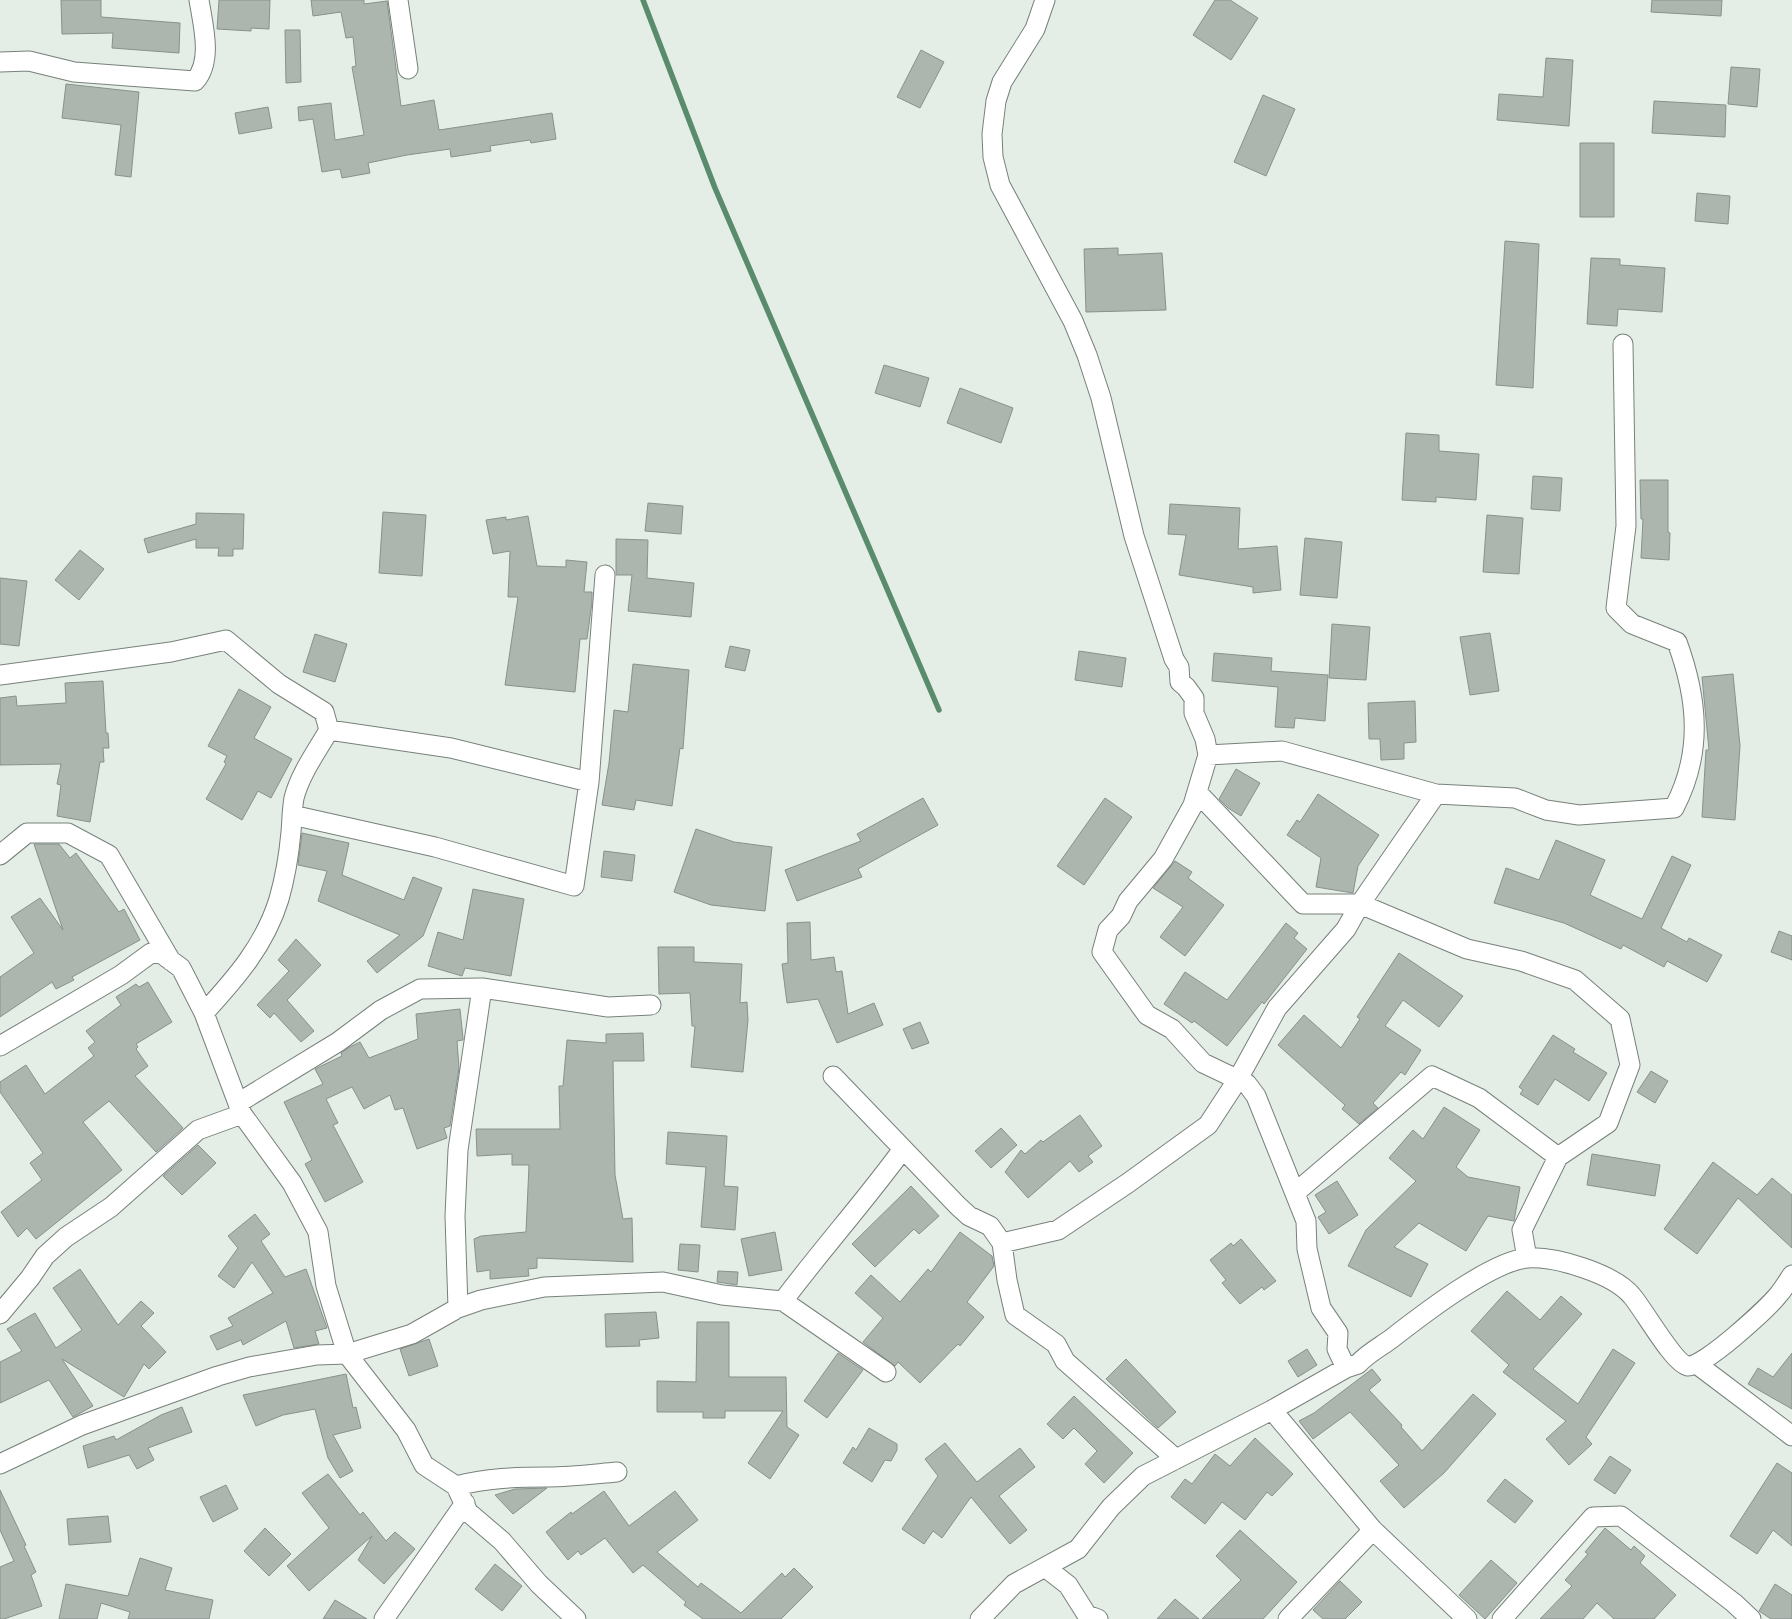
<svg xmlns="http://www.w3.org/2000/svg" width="1792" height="1619" viewBox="0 0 1792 1619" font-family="'Roboto Condensed',sans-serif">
	<rect width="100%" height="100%" fill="#e4eee7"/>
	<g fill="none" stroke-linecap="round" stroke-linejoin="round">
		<!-- stream -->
		<path stroke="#5a8b6d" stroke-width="5.5" d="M643 0 715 188 939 710"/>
	</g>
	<!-- building -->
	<path fill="#acb6af" stroke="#88918b" d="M61 0H101V17L180 23 179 53 112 48 113 33 62 34Z
		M219 0H270L269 29 251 28V31L217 29Z
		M311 0H364V4L387 1 401 106 434 100 439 130 552 113 556 139 531 143 530 140 490 146 491 151 451 157 450 149 407 155 368 163 370 173 342 178 340 169 322 172 313 119 299 121 298 107 331 103 335 140 364 135 352 67 356 66 353 37 346 38 341 12 313 16Z
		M1215 0H1230L1258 18 1231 60 1193 35Z
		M1652 0H1722L1721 16 1651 12Z
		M285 30H300L301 82 286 83Z
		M921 50 944 62 920 108 897 97Z
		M1546 58 1573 60 1569 126 1497 120 1499 94 1543 97Z
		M1731 67 1760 69 1757 107 1728 104Z
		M66 84 139 92 131 177 115 175 121 125 62 118Z
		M1263 95 1295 109 1266 176 1234 162Z
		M1654 101 1726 105 1725 137 1652 133Z
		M268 107 272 128 239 134 235 113Z
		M1580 143H1614V217H1580Z
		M1697 193 1730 196 1728 224 1695 221Z
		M1505 241 1539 244 1533 388 1496 385Z
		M1118 248V255L1162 253 1166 310 1086 312 1084 249Z
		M1591 258 1620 259V265L1665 268 1662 312 1618 309 1617 326 1587 324Z
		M884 365 929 378 920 407 875 393Z
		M960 388 1013 408 1001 443 947 423Z
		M1406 433 1439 435V451L1479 454 1476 500 1436 497V502L1402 500Z
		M1533 476 1562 478 1560 511 1531 509Z
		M1640 480H1668V532L1670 533 1669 560 1641 558 1643 519H1641Z
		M648 503 683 506 681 534 645 531Z
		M1170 504 1240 508 1238 549 1277 546 1281 590 1253 593V587L1179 575 1186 535 1168 534Z
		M383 512 426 515 422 576 379 573Z
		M196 513 244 514 243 549H233V556H218L219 548H196V539L148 553 144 539 196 524Z
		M1487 515 1523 518 1519 574 1483 572Z
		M528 516 537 566 566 567V560L587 562 584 592H592V602L587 639H580L575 692 505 685 518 597H508L510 551 493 554 486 520 506 517V520Z
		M1305 538 1342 542 1337 598 1300 595Z
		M616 539 648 540 647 578 694 583 691 617 628 611 632 575H616Z
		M80 550 104 569 79 600 55 580Z
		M0 578 27 581 19 646 0 644Z
		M1332 624 1370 627 1366 680 1329 678Z
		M1490 633 1499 691 1470 695 1460 637Z
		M315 634 347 644 335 682 303 672Z
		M730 646 750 650 745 671 725 667Z
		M1079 651 1126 658 1122 687 1075 680Z
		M1214 653 1272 658 1271 671 1328 675 1325 721 1295 718 1294 728 1275 727 1278 687 1212 681Z
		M633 664 689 670 683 749 680 748 672 806 636 800 634 810 602 805 609 763 614 710 628 712Z
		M1733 674 1740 746 1735 820 1702 817 1706 750H1709L1702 677Z
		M103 681 106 733H108L109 748H103L104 762H100L90 822 57 816 61 785 57 784 61 764 0 765V698L16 696 17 706 66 703 65 683Z
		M239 689 271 707 254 738 292 759 271 798 258 791 242 820 206 799 226 764 224 762 227 756 208 746Z
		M1415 701 1416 742 1404 743V759L1381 760 1380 739H1369L1368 703Z
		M1236 769 1260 783 1241 816 1228 808 1219 799Z
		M1318 794 1379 835 1358 866 1353 893 1316 887 1321 858 1287 835 1297 820 1300 822Z
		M923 798 938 825 858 869 862 877 797 901 785 870 861 841 857 834Z
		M1105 798 1132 817 1084 885 1057 866Z
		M696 829 734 842 772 847 765 911 711 905 674 892Z
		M302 833 349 843 342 875 404 900 413 877 442 888 423 936 377 973 367 961 400 935 318 901 327 871 298 865Z
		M1556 840 1605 860 1590 895 1642 919 1672 856 1691 865 1661 928 1687 942 1689 938 1722 955 1707 982 1667 961 1664 967 1623 945 1621 949 1564 923 1494 903 1506 868 1539 880Z
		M34 844H59L70 858 76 853 119 912 124 909 140 940 72 977 74 980 56 989 52 982 0 1017V977L34 953 11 917 40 898 63 930Z
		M604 851 635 855 632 881 601 877Z
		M1175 861 1192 872 1188 878 1224 905 1185 956 1160 937 1183 907 1153 888Z
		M473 889 524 899 511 976 465 968 462 976 428 966 438 932 463 940Z
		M810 922 811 960 834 957 836 972 842 971 848 1014 874 1003 883 1025 837 1043 818 999 787 1003 782 964 788 963 787 923Z
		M1286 923 1298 933 1294 938 1307 949 1264 1004 1262 1002 1227 1046 1194 1021 1192 1023 1164 1004 1185 972 1227 1000Z
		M1779 931 1792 936V960L1771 952Z
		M296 939 321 965 287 1000 314 1031 301 1042 274 1013 270 1018 257 1005 289 971 278 960Z
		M658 947H694V962L742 964 740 1003 747 1002 748 1020 743 1072 691 1067 695 1026H692L690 993 659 994Z
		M1399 953 1463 996 1439 1027 1403 1000 1385 1026 1421 1050 1405 1075 1401 1072 1373 1103 1378 1108 1359 1124 1342 1109 1345 1105 1278 1045 1304 1015 1341 1048 1360 1019 1357 1017Z
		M148 982 172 1022 136 1044 138 1047 136 1049 148 1066 135 1076 183 1128 156 1152 109 1101 83 1122 122 1170 36 1239 27 1228 18 1237 1 1212 42 1180 30 1163 43 1153 0 1092V1082L26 1065 45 1094 94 1056 88 1048 95 1042 86 1031 121 1005 116 997 136 984 139 987Z
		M460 1009 463 1038V1040L457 1041 459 1068 450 1126 444 1128 447 1138 417 1149 403 1108 395 1110 390 1095 364 1109 352 1087 326 1099 338 1123 333 1125 363 1182 325 1202 305 1164 312 1160 284 1102 323 1084 315 1069 342 1056 341 1053 350 1047 360 1042 369 1058 418 1039 416 1014Z
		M920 1022 929 1043 912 1049 903 1029Z
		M643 1033 644 1061H613L615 1175 623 1219 632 1218 633 1262 537 1258V1268L528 1269 529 1276 490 1279V1270L477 1272 474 1239 481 1236 526 1232 529 1165H512V1154L477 1156 476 1129H560L559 1086H563L567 1040 606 1043V1034Z
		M1553 1035 1575 1049 1573 1052 1607 1073 1589 1101 1555 1079 1538 1105 1520 1094 1523 1090 1519 1087Z
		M1651 1071 1668 1081 1655 1103 1637 1092Z
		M1444 1107 1480 1130 1456 1167 1468 1177 1520 1187 1514 1221 1488 1216 1466 1251 1419 1223 1394 1247 1428 1264 1411 1297 1348 1266 1366 1230 1416 1181 1389 1158 1413 1130 1423 1139Z
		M1080 1115 1102 1146 1088 1156 1093 1162 1079 1172 1070 1161 1028 1198 1005 1172 1021 1150 1025 1154 1041 1140 1043 1142Z
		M1001 1128 1017 1145 991 1168 975 1151Z
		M668 1132 727 1136 724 1186 738 1187 735 1230 701 1227 706 1167 666 1164Z
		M198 1145 216 1163 182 1195 163 1176Z
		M1592 1154 1660 1165 1655 1196 1587 1185Z
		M1713 1162 1757 1195 1772 1178 1792 1195V1248L1738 1198 1697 1254 1664 1229Z
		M1337 1181 1358 1215 1329 1234 1318 1217 1326 1212 1315 1195Z
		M911 1186 939 1216 919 1234 914 1229 875 1267 852 1244Z
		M255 1214 270 1234 261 1241 285 1277 306 1269 327 1328 315 1331 319 1344 294 1348 286 1321 243 1345 241 1340 217 1350 210 1336 233 1326 228 1318 273 1293 252 1262 234 1288 218 1276 238 1248 228 1236Z
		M775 1232 782 1270 749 1276 741 1239Z
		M960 1232 992 1256 994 1266 967 1302 984 1317 960 1346 958 1344 920 1383 898 1362 895 1366 863 1342 883 1318 855 1293 871 1275 900 1302 928 1269 931 1272Z
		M1241 1239 1276 1281 1264 1290 1262 1287 1240 1304 1222 1283 1226 1280 1210 1260 1231 1243 1233 1246Z
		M680 1244 700 1245 698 1272 678 1270Z
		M80 1269 118 1325 141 1301 154 1313 141 1326 166 1352 149 1369 144 1364 124 1397 62 1359 93 1406 73 1417 49 1380 0 1403V1362L22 1351 7 1329 35 1313 56 1348 82 1330 53 1288Z
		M718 1271 738 1272 737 1285 717 1282Z
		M1507 1291 1540 1320 1561 1296 1582 1314 1533 1369 1578 1404 1613 1349 1635 1363 1586 1437 1592 1444 1569 1465 1546 1439 1566 1421 1503 1372 1509 1365 1471 1331Z
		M656 1312 659 1338 639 1340 640 1346 606 1347 605 1314Z
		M697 1322H729V1377H786L787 1427 799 1435 770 1479 748 1463 783 1411H725V1418H703V1412H657V1381L696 1382Z
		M429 1339 438 1366 409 1376 400 1349Z
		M1307 1349 1317 1365 1298 1377 1288 1361Z
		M838 1353 863 1370 827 1418 804 1401Z
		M1792 1353V1409L1748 1384 1758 1368 1773 1377Z
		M1126 1359 1176 1412 1158 1428 1106 1379Z
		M1372 1369 1381 1380 1369 1390 1402 1425 1401 1427 1422 1451 1473 1394 1496 1414 1444 1473 1404 1508 1380 1481 1399 1465 1350 1412 1313 1439 1299 1421 1314 1413Z
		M346 1374 353 1408 356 1407 361 1428 333 1435 353 1471 340 1478 328 1458 315 1409 283 1415 256 1426 243 1395Z
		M1074 1396 1133 1453 1104 1483 1085 1464 1097 1451 1074 1428 1063 1439 1047 1424Z
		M182 1407 192 1432 148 1448 154 1460 137 1469 129 1455 88 1468 83 1446 114 1436 116 1440 161 1415Z
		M869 1428 897 1444V1450L891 1461 885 1460 872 1482 843 1463 853 1447 856 1450Z
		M1255 1438 1293 1474 1272 1496 1267 1492 1245 1520 1222 1502 1205 1524 1171 1497 1185 1479 1192 1484 1215 1454 1230 1466Z
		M945 1443 977 1482 1020 1448 1035 1467 999 1496 1027 1530 1010 1544 971 1497 942 1538 933 1531 924 1544 902 1529 938 1476 925 1459Z
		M1610 1456 1631 1470 1615 1494 1594 1480Z
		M1777 1463 1792 1473V1546L1773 1530 1757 1554 1730 1536Z
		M328 1474 360 1515 363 1512 386 1541 395 1532 415 1549 384 1584 358 1560 372 1536 309 1591 287 1566 329 1528 302 1493Z
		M1505 1479 1533 1501 1515 1523 1487 1501Z
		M226 1485 238 1509 213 1522 200 1497Z
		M547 1488 513 1514 495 1495 515 1489Z
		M0 1490 26 1545 24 1546 36 1572 31 1575 42 1606 4 1619H0V1567L14 1561 0 1530Z
		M604 1491 629 1526 675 1491 698 1520 657 1552 698 1587 701 1583 741 1613 782 1573 785 1577 794 1568 813 1587 781 1619H703L684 1605 686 1602 643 1565 633 1573 605 1538 581 1555 578 1551 568 1560 546 1532 571 1512 572 1514Z
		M108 1516 111 1542 69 1545 67 1519Z
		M265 1528 291 1554 269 1576 244 1551Z
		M1605 1528 1631 1550 1634 1546 1645 1556 1640 1563 1676 1595 1654 1619H1614L1597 1603 1583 1619H1540L1572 1586 1565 1580 1588 1554 1585 1552Z
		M1240 1530 1297 1582 1263 1619H1202L1241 1580 1216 1556Z
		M140 1558 172 1568 165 1590 213 1600 209 1619H128L130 1612 101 1603 97 1619H59L66 1584 128 1596Z
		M1491 1560 1517 1583 1485 1619 1459 1595Z
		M495 1564 522 1586 502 1611 475 1589Z
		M1340 1581 1362 1602 1345 1619H1323L1313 1610Z
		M1775 1584 1792 1595V1619H1771L1759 1611Z
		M1175 1599 1199 1619H1157Z
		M335 1600 367 1619H323Z"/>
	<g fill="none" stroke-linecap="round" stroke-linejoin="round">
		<!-- street casing -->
		<g stroke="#77817a" stroke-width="21">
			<path id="street" d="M398 0 408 69
				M0 62 29 61 74 72 195 81C213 61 203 25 199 0
				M0 675 171 652 226 640 279 684 324 712 329 730C317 751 300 774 294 798 292 809 292 821 291 832 289 854 285 878 279 899 265 945 236 978 204 1013
				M329 730 451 748 589 782
				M1208 755 1282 751 1436 794 1515 798 1546 810 1579 815 1674 808C1703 753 1698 699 1677 642L1632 624 1616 608 1626 526 1623 344
				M1197 792 1303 904H1360L1467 949 1521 961 1575 980 1620 1019 1630 1065 1608 1123 1558 1157 1522 1230 1527 1258
				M292 815 435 847 574 886 589 782 605 575
				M0 855 27 833H68L109 855 171 961
				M0 1046 121 975 151 953 162 954 181 968 204 1013 242 1114 292 1183 318 1232 326 1286 347 1354 406 1430 424 1465 456 1486 468 1512 502 1541 539 1584 576 1619
				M833 1076 958 1206 969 1216 990 1226 1002 1243 1007 1280 1015 1315 1056 1344 1065 1361 1176 1459
				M238 1103 338 1042 381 1010 420 989 482 988 608 1007 651 1005
				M1295 1193 1432 1076 1479 1098 1558 1157
				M1002 1243 1058 1230 1128 1183 1208 1125 1238 1079 1277 1008 1346 929 1360 904 1436 794
				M783 1301C822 1249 865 1201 903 1149
				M458 1308 455 1216 458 1150 482 988
				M0 1314 30 1278 45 1256 66 1237 111 1207 198 1130 242 1114
				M1698 1365 1792 1436
				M1346 1368 1358 1364C1367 1354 1380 1347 1391 1339 1422 1315 1490 1262 1527 1258 1556 1256 1614 1274 1632 1296 1644 1310 1674 1364 1688 1366 1703 1368 1768 1308 1779 1294 1784 1288 1788 1281 1792 1275
				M1272 1410 1373 1530 1467 1619
				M0 1464 82 1425 218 1376 249 1367 317 1355 347 1354 412 1334 458 1308 481 1300 544 1287 663 1282 722 1295 783 1301 886 1372
				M456 1486C487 1478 516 1477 548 1477 571 1477 594 1474 617 1472
				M1046 1568 1068 1585 1087 1615 1098 1619
				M384 1619 465 1503
				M980 1619 1014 1584 1078 1549 1111 1507 1143 1476 1272 1410 1346 1368 1337 1349 1338 1333 1321 1308 1307 1249 1306 1221 1256 1096 1247 1084 1203 1063 1172 1029 1147 1015 1102 952 1108 930 1121 916 1128 901 1163 859 1193 805 1208 755 1205 739 1194 713V698L1186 687 1180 682 1179 667 1174 659 1134 536 1101 398 1087 355 1073 321 1000 185 993 157 992 134 996 101 1002 82 1035 29 1045 0
				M1288 1619 1373 1530
				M1502 1619 1593 1517 1621 1516 1734 1603 1751 1619"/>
		</g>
		<!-- street -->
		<use href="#street" stroke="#fff" stroke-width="19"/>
	</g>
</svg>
